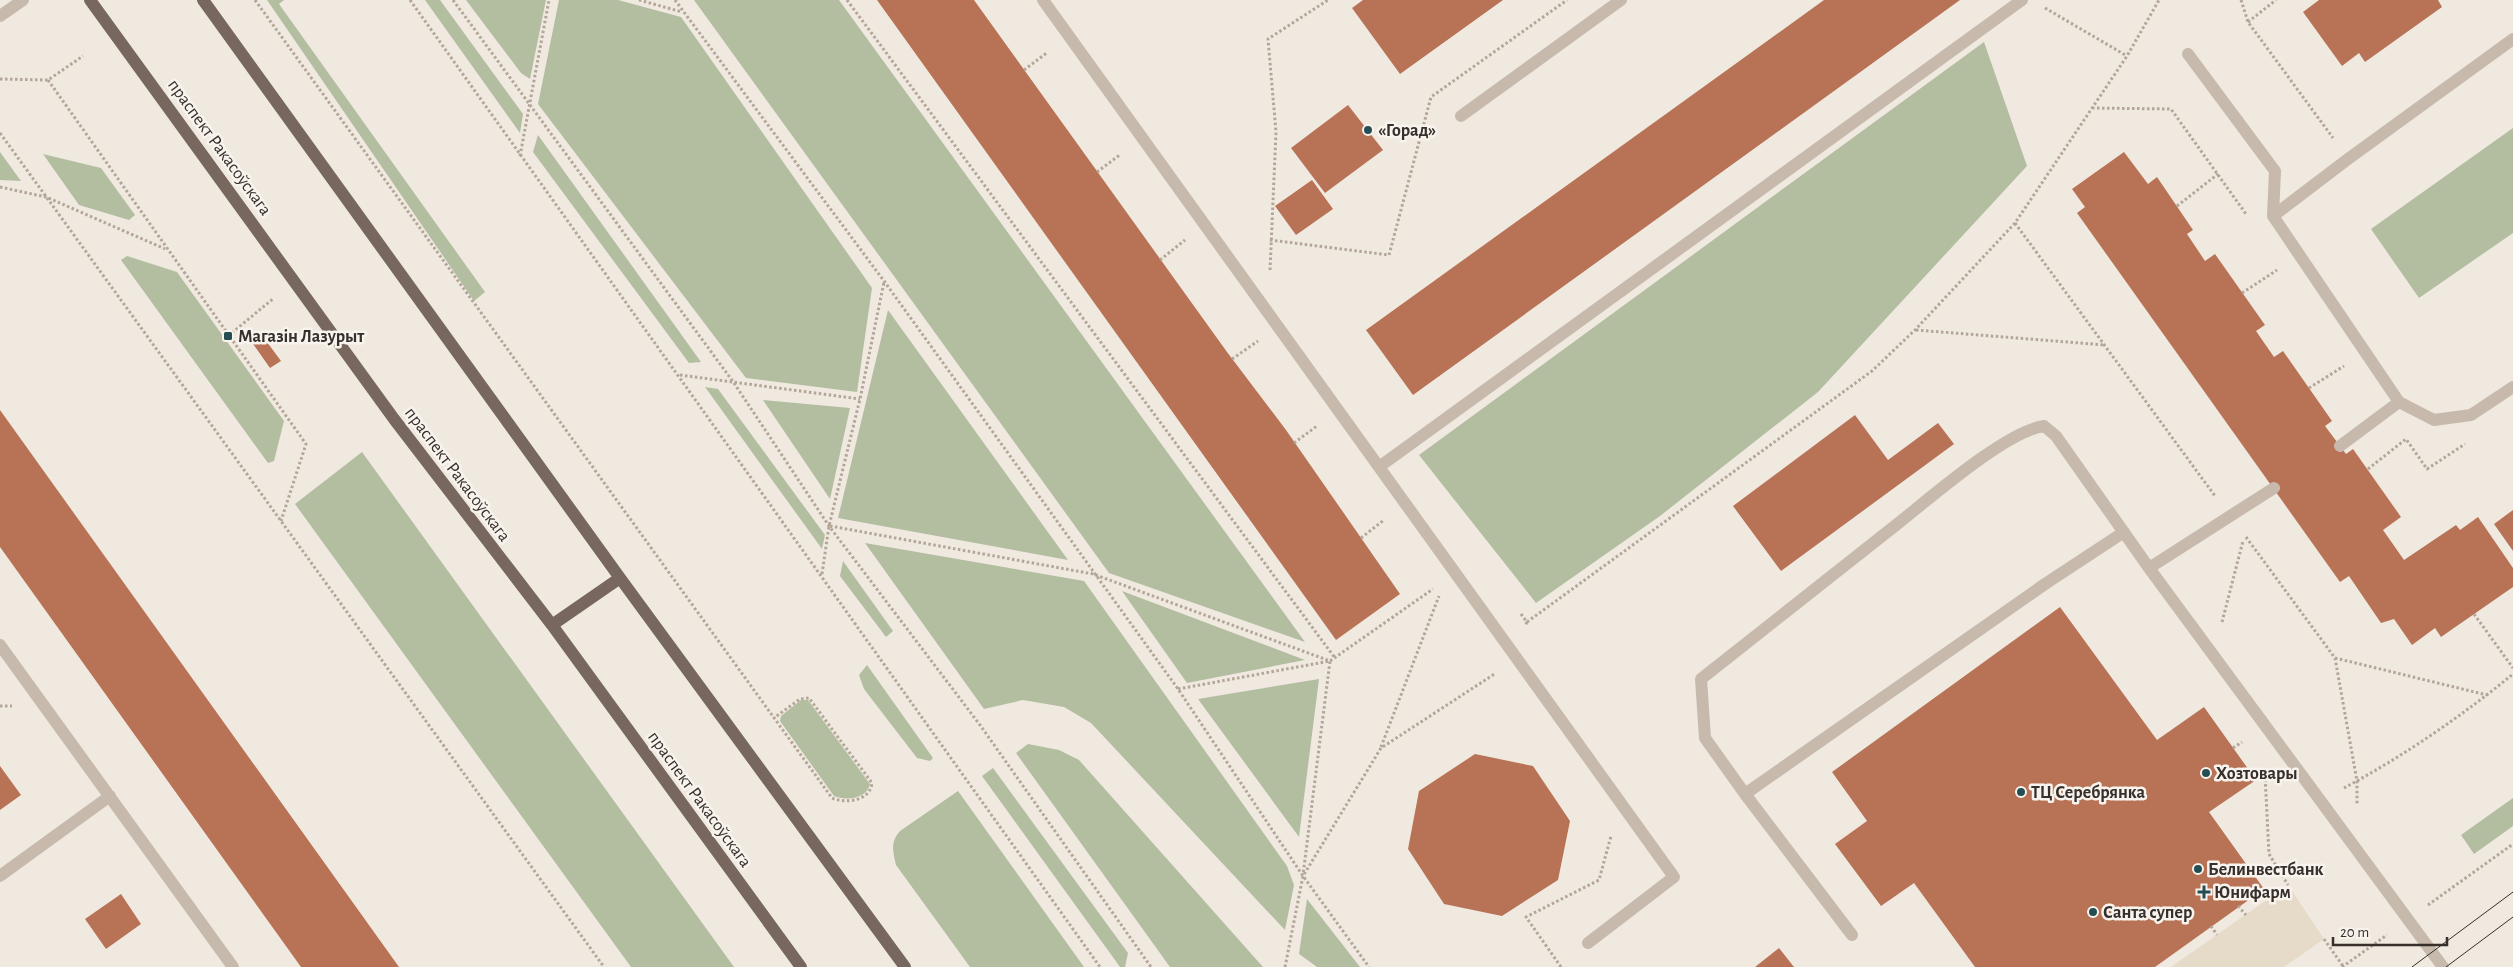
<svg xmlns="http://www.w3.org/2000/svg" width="2513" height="967" viewBox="0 0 2513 967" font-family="'Alegreya Sans',sans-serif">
	<rect width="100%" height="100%" fill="#f0e9e0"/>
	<!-- green -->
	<path fill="#b3bea1" d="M267 0H284L279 4 485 292 474 301Z
		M425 0H440L523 114 520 133Z
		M466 0H546L530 79 521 73Z
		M559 0H618L681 17 872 288 857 392 746 378 538 104Z
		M694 0H839L1305 642 1109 573Z
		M1984 42 2027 166 1818 392 1660 516 1536 603 1419 455Z
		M2513 128V233L2419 298 2371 229Z
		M538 135 701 362 689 363 533 152Z
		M0 152 21 181 0 180Z
		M43 154 101 168 135 215 129 220 79 205Z
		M127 256 177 272 284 421 274 461 268 463 121 260Z
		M888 310 1068 560 838 518Z
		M705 387 718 389 825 535 822 549Z
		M763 400 850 408 830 499Z
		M362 452 734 967H631L295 504Z
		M865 543 1084 581 1287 866 1294 885 1285 930 1091 723 1064 707 1023 700 984 709Z
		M843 561 893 631 886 637 840 576Z
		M1122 591 1305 660 1187 683Z
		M867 665 933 758 930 761 917 758 864 689 859 675Z
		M1319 679 1299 837 1198 699Z
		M801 700H808L870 784C867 799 846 801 834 796L780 721 781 716Z
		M1028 744 1059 750 1079 760 1263 967H1170L1016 753Z
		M993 768 1128 953 1125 967H1120L982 776Z
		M958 791 1084 967H970L896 865C893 852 890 842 900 831Z
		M2513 798V826L2474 854 2461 835Z
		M1307 899 1360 967H1317L1299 954Z"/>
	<!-- plaza -->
	<path fill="#e6dbc9" d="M2288 885 2324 939 2284 967H2171Z"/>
	<!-- building -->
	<path fill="#b87356" d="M877 0H974L1227 352 1286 430 1400 594 1336 640Z
		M1363 0H1503L1400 74 1352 8Z
		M1824 0H1960L1413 395 1366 330Z
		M2319 0H2438L2442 7 2365 62 2359 53 2342 66 2303 12Z
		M1348 105 1383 150 1325 193 1291 148Z
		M2124 152 2148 184 2157 177 2193 230 2187 234 2205 261 2215 254 2265 325 2256 331 2274 357 2283 351 2332 421 2325 426 2346 454 2353 449 2401 517 2383 530 2404 560 2456 525 2460 530 2478 517 2513 568V587L2441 637 2435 628 2412 645 2394 619 2381 623 2349 576 2340 582 2077 213 2085 207 2072 189Z
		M1312 180 1333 209 1296 235 1275 206Z
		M261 334 281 361 270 368 251 341Z
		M0 410 399 967H301L0 547Z
		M1855 415 1888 460 1938 423 1954 444 1781 571 1733 506Z
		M2513 510V551L2494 524Z
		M2060 607 2157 740 2204 707 2256 780 2209 812 2264 889 2155 967H1975L1914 883 1881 906 1835 844 1867 821 1832 772Z
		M1475 754 1533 766 1570 821 1558 880 1502 916 1444 904 1408 849 1419 791Z
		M0 766 21 795 0 810Z
		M121 894 141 924 106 949 85 919Z
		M1779 948 1794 967H1755Z"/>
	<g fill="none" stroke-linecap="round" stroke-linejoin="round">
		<!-- path -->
		<path stroke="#b3a597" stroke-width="3" stroke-dasharray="2.5 2.5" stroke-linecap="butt" d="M255 0 832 798C846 804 870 801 872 783L809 698 800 699 774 718
			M410 0 1100 967
			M453 0 734 383 829 526 980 725 1151 967
			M639 0 682 12
			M675 0 884 281 1178 689 1303 876 1369 967
			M847 0 1335 658
			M2241 0 2248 22 2333 138
			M2045 8 2127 56
			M2248 22 2276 0
			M1024 70 1048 52
			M0 79 48 80 83 56
			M48 80 306 444 281 521
			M2092 108 2171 109 2246 214
			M0 133 604 967
			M520 156 549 0
			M1097 172 1121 154
			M0 187 46 197 165 249
			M2177 206 2218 174
			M2015 223 2215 496
			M1270 240 1389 255 1431 97 1567 0
			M1160 260 1185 240
			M1270 270 1276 132 1268 39 1328 0
			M2242 293 2277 270
			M1916 330 2105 345
			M228 336 274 298
			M1232 359 1258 341
			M680 375 860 399
			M2309 388 2344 366
			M1294 443 1317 426
			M2368 469 2406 439 2427 469 2465 444
			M830 526 1093 574 1330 661 1433 589
			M2246 537 2335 658 2357 781V805
			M1361 538 1384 520
			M822 574 829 526 860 399 884 282
			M1521 614 1527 622 1525 626
			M2474 614 2513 668
			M1527 622 1872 371 1915 330 2015 223 2127 56 2159 0
			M2222 622 2243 541
			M2335 658 2487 695
			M1178 689 1330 661 1303 875
			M0 706H12
			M1381 747 1439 596
			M2233 748 2242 742
			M2262 770 2265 775 2269 854 2288 885
			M2344 788C2402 757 2462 716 2513 674
			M2428 905 2513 844
			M2238 906 2246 915
			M2211 926 2217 935
			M2324 939 2343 966
			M1285 967 1303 876 1381 748 1496 673
			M1561 967 1526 917 1599 880 1611 836
			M2342 967 2387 935"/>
		<!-- service -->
		<path stroke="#c7baad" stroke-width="12" d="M1043 0 1674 877 1588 943
			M0 16 23 0
			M2188 54 2275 171 2273 216 2399 402 2434 420 2471 415 2513 387
			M1461 116 1621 0
			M2273 216 2348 159 2513 39
			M2340 446 2399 402
			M1379 467 2022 0
			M2149 568 2274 488
			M0 645 233 967
			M1745 794 1705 738 1701 679C1766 628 1831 576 1896 525 1928 500 2006 431 2044 426L2056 436 2149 568 2443 967
			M0 876 110 796
			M1852 935 1745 794 2045 584 2124 532"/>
		<!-- primary -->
		<path stroke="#77675e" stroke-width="12" d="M90 0 394 419 552 625 801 967
			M203 0 620 578 905 967
			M552 625 620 578"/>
		<!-- tram -->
		<path stroke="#372f2b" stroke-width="1" d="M2412 967 2513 892
			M2446 967 2513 917"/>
	</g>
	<!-- markers -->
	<g fill="#254e54" stroke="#f8f3ec" stroke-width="2">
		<circle cx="1368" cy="130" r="5"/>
		<rect x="223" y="331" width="10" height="10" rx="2.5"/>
		<circle cx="2206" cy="773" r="5"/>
		<circle cx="2021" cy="792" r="5"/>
		<circle cx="2198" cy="869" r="5"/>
		<path d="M2201.5 884.5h5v5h5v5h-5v5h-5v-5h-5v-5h5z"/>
		<circle cx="2093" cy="912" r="5"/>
	</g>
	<g text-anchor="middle" stroke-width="5" stroke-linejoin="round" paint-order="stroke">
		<!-- poi labels -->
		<g font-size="18" font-weight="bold" fill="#372f2b" stroke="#f8f3ec" text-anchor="start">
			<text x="1378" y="136">«Горад»</text>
			<text x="238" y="342">Магазін Лазурыт</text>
			<text x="2216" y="779">Хозтовары</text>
			<text x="2031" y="798">ТЦ Серебрянка</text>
			<text x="2208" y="875">Белинвестбанк</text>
			<text x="2214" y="898">Юнифарм</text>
			<text x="2103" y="918">Санта супер</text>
		</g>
		<!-- street labels -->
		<g font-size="18" fill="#372f2b" stroke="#f8f3ec">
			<text transform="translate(220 147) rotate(54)" y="6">праспект Ракасоўскага</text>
			<text transform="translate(458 474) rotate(53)" y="6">праспект Ракасоўскага</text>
			<text transform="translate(700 799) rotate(54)" y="6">праспект Ракасоўскага</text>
		</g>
	</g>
	<!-- scale -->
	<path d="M2333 937v8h114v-8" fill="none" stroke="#372f2b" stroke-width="2.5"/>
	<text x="2340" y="937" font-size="15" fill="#372f2b" stroke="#f8f3ec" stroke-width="4" paint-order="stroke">20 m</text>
</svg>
